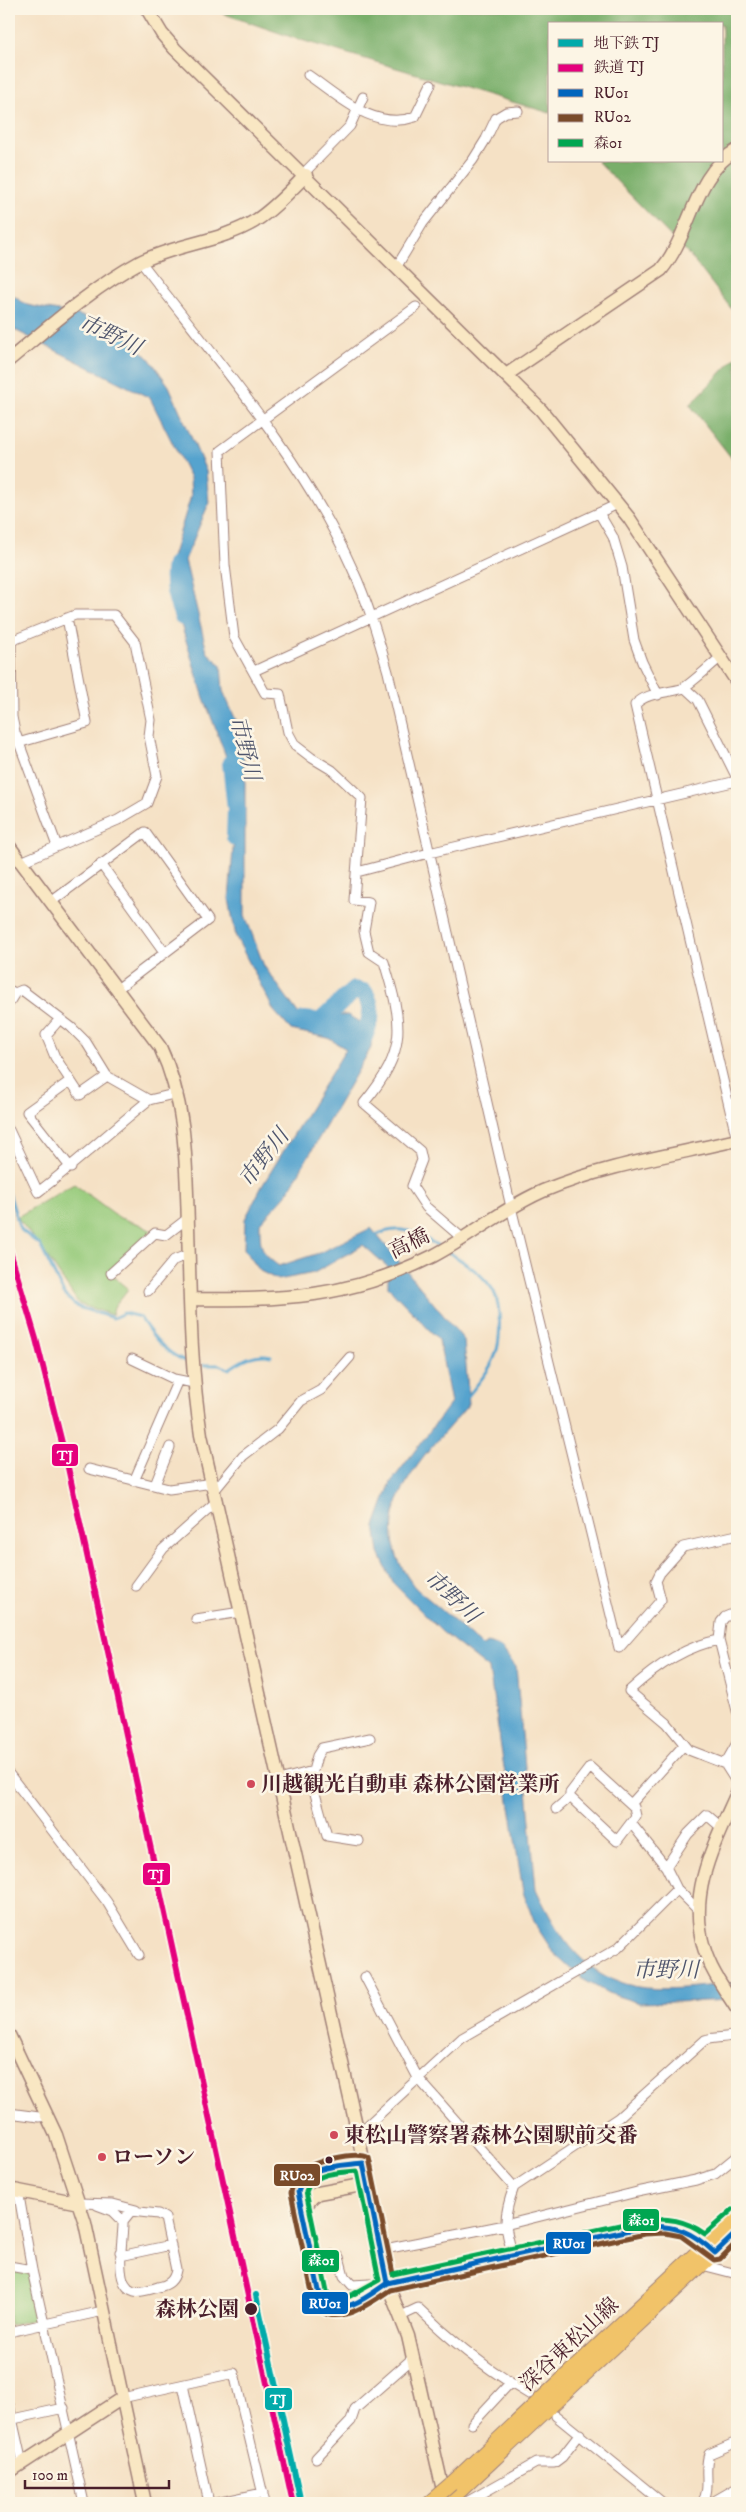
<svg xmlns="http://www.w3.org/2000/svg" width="746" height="2512" viewBox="0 0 746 2512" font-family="'IM FELL DW Pica','Noto Serif JP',serif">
	<rect width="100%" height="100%" fill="#fcf5e5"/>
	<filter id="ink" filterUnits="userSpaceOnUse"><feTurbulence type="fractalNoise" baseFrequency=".02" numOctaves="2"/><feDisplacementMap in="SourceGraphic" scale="10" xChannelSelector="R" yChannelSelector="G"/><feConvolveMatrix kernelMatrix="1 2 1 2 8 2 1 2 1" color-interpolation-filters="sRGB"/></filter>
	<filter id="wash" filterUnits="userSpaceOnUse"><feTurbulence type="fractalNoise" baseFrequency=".0096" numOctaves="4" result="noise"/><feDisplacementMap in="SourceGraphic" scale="20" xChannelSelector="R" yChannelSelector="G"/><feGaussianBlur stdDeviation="1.12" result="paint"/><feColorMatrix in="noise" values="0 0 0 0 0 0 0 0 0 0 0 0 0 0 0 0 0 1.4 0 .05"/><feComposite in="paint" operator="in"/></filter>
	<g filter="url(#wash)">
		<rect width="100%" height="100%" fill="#f5e1c5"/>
		<!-- green -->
		<path fill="#97cb7b" stroke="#707553" d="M74 1184 120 1218 139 1224 152 1231 109 1273 128 1289 114 1307 112 1315 79 1304 45 1253 17 1217Z
			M9 2269 26 2272 30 2275 39 2316 36 2319 9 2325Z"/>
		<!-- forest -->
		<path fill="#79af6b" stroke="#62674b" d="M210 9H737V316L692 258 597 161H722V24H550V113L294 38Z
			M737 356V465L690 405Z"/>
		<!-- water -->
		<path fill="#55a3ce" stroke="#50617c" d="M9 293 27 305 79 315 125 334 149 358 169 386 206 471 209 503 185 560 207 652 221 665 223 691 239 727 245 772V915L264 966 301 1017 348 1015 372 1030 371 1048 286 1195 260 1223C260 1245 260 1253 279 1266L319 1253 371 1228 464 1340 469 1404C426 1456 360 1511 411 1582 415 1589 424 1595 430 1600 448 1615 465 1631 482 1646L488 1643 501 1648 516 1667 536 1889C559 1938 587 1982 646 1988 674 1991 709 1985 737 1983V2000L639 2003 608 1993 584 1980 553 1952 535 1924 523 1892 489 1669 441 1631 393 1583 379 1553 375 1526 391 1482 451 1403 439 1340 388 1287V1267L363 1245 314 1273 278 1280 260 1271 244 1249 245 1219 262 1186 346 1049 328 1038 291 1030 274 1011 236 937 229 899 237 800 228 762 204 698 178 615 170 564 191 496 190 478 150 398 9 327Z"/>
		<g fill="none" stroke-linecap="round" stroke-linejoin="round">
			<!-- stream -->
			<path stroke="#55a3ce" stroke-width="3" d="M9 1193 20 1229 40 1245 65 1296 78 1307 113 1318 124 1313 140 1317C151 1335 166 1354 186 1361
				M373 1236C402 1223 415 1232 440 1247
				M448 1252C464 1262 485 1275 494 1292 501 1306 501 1339 496 1353 491 1370 476 1385 466 1399
				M204 1365H220L229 1369C242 1360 255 1352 271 1356"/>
			<!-- river -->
			<path stroke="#55a3ce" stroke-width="18" d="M175 565C171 584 177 600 183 617
				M231 763 236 809 235 837
				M304 1020 320 1022 354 990 364 992C377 1012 368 1028 359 1048"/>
		</g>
	</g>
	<g filter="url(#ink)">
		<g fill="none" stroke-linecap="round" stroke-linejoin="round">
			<!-- street casing -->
			<g stroke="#a08078" stroke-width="11">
				<path id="street" d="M308 75C340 97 374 131 415 117L431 84
					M304 173 350 126 363 97
					M141 262C213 356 304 460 352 568 368 602 378 637 388 672L511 1207 619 1648 661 1600 656 1581 660 1573 683 1547 737 1535
					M397 266 423 223 473 160 486 139 496 118 506 112 518 111
					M416 307 220 451 225 565 234 637 265 693 280 694 288 732 295 745 312 758 332 770 362 798 354 900 369 902 364 931 369 952 384 962C403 1025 408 1050 364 1103L420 1151 422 1160 412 1186 426 1207 462 1238
					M599 513 613 537 622 567 634 640 642 662 658 695
					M9 632 11 641 12 717 15 732 57 846
					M11 641 75 615H114L135 642 151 720 149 736 157 776 147 803 118 820 21 862
					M721 657C713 663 688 687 681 689 666 693 645 693 635 705L737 1140
					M254 671 618 504
					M685 688 698 700 737 778
					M18 743 87 723 67 618
					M101 864 165 953
					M357 872 429 853 737 781
					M51 902 145 832 208 920 116 990
					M9 990 15 993 22 990 71 1027 86 1042 107 1076 149 1100 178 1093
					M9 1003 15 993
					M59 1020 46 1035 55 1057 80 1095 107 1076
					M70 1081 27 1112 71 1168
					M9 1130 38 1192C77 1163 111 1130 149 1100
					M111 1273 155 1233 166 1235 188 1218
					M148 1291 174 1260 189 1254
					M132 1359 174 1379 194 1383
					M89 1469 169 1489 213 1483
					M134 1481 178 1380
					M155 1485 170 1447
					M214 1491 243 1456 278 1429 301 1401 321 1390 350 1357
					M136 1586 163 1549 217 1501
					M737 1612 725 1617 721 1622 719 1640 737 1711
					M196 1619 241 1612
					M719 1640C686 1646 654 1668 629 1691L667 1723 689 1750 725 1764
					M737 1743 725 1764 737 1783
					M590 1767 634 1807 636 1816 617 1841 570 1797V1793Z
					M313 1771 314 1790 327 1836 359 1841
					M9 1774 107 1902 139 1955
					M279 1780 313 1771 317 1756 322 1748 370 1738
					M631 1804 684 1745
					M556 1809 570 1797
					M631 1823 666 1867
					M677 1889 698 1910
					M365 1977 418 2078 514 2187
					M9 2113 39 2117 47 2116
					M358 2134 462 2038 618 1948 677 1889 666 1867 688 1834 707 1815 722 1828
					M18 2190 32 2270 84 2503
					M79 2203 113 2204 136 2210
					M97 2205 113 2211 123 2221C124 2237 112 2285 134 2291 141 2293 151 2289 158 2287 168 2285 174 2281 176 2270L165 2218 158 2214 131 2211 123 2221
					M380 2250 505 2225 637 2192 696 2180 715 2174 737 2156
					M120 2252 125 2255 171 2245
					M332 2255 339 2257 344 2276 352 2285 387 2283C376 2291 336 2318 324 2305 317 2298 316 2278 314 2268L321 2258Z
					M513 2255C504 2227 503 2216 514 2187L618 2118 705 2040C716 2036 728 2039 737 2034
					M702 2265 737 2274
					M9 2266 32 2270
					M401 2316 418 2308C452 2342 488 2370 529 2394
					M9 2332 103 2311
					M183 2385 209 2503
					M122 2398 234 2373 265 2503
					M9 2405 22 2463
					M556 2416 663 2503
					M9 2420 64 2408
					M472 2424 510 2383
					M316 2458 351 2421 355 2409 413 2358
					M216 2503 263 2493
					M465 2503 536 2463H554L562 2457 580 2434
					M702 2503C712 2488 703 2470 709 2454L737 2442
					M711 2503 737 2488"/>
			</g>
			<!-- secondary casing -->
			<g stroke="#a08078" stroke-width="15">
				<path id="secondary" d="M147 9 162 34 175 49 541 410 629 518 737 682
					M9 360C51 325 92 288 140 262 176 244 220 242 255 221 274 209 290 191 306 175
					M506 375 661 270C691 235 694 173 737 150
					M9 846 160 1047C187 1104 186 1164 188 1226 190 1296 190 1366 201 1435L358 2134 387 2283 408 2336 445 2499
					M190 1299C282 1300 348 1299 433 1256 471 1236 504 1208 543 1191 605 1165 673 1155 737 1140
					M737 1793C715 1843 687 1892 704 1948 710 1970 725 1990 737 2009
					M9 2035 56 2135 85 2223 145 2503
					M9 2189 79 2203
					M314 2268C309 2244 292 2208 318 2193L367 2184
					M387 2283 658 2225C681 2224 696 2234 712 2251
					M9 2472 122 2398"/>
			</g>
			<!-- primary casing -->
			<g stroke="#a08078" stroke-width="16">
				<path id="primary" d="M451 2484 737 2215
					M447 2503 737 2232"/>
			</g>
			<!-- street -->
			<use href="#street" stroke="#fff" stroke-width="9"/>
			<!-- secondary -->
			<use href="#secondary" stroke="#f9e7c3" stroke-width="12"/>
			<!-- primary -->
			<use href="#primary" stroke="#f1c369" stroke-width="14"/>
			<!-- primary-bridge casing -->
			<g stroke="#a08078" stroke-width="16" stroke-linecap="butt">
				<path id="primary-bridge" d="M429 2503 451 2484"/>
			</g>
			<!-- primary-bridge -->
			<use href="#primary-bridge" stroke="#f1c369" stroke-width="14"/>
			<!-- bus-1 casing -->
			<g stroke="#fcf5e5" stroke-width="9">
				<path id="bus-1" d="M363 2163 387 2283C370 2295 339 2320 321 2300L298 2192C306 2164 339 2166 363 2163Z
					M387 2283 644 2227C675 2224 693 2232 715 2253L737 2232"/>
			</g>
			<!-- bus-2 casing -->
			<g stroke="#fcf5e5" stroke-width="9">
				<path id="bus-2" d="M393 2274 369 2158C357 2150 311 2162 300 2172 294 2177 292 2185 291 2193L314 2302C330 2333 371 2303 390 2290L645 2234 665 2233 681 2236 714 2260 720 2259 737 2242"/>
			</g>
			<!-- bus-3 casing -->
			<g stroke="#fcf5e5" stroke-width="9">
				<path id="bus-3" d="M357 2171 379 2280 350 2296 335 2300 328 2296 306 2192C311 2172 340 2173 357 2171Z
					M393 2274 643 2220C667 2217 686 2220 705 2234L732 2210"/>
			</g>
			<!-- bus-1 -->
			<use href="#bus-1" stroke="#0065bd" stroke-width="5"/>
			<!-- bus-2 -->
			<use href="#bus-2" stroke="#7a4b2a" stroke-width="5"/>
			<!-- bus-3 -->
			<use href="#bus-3" stroke="#00a651" stroke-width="5"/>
			<!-- rail-1 casing -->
			<g stroke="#fcf5e5" stroke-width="10">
				<path id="rail-1" d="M9 1248 36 1339 67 1463 293 2503"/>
			</g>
			<!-- rail-1 -->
			<use href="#rail-1" stroke="#e5007d" stroke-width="6"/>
			<!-- metro-1 casing -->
			<g stroke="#fcf5e5" stroke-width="10">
				<path id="metro-1" d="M256 2295 301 2503"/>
			</g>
			<!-- metro-1 -->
			<use href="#metro-1" stroke="#01aaaa" stroke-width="6"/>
		</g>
	</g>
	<!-- markers -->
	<g fill="#d1495b" stroke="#fcf5e5" stroke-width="2">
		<circle cx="251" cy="1784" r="5"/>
		<circle cx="334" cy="2135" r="5"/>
		<circle cx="102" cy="2157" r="5"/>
	</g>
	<g fill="#4a1f2b" stroke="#fcf5e5" stroke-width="2">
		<circle cx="329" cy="2160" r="4.5"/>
		<circle cx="251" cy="2309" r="7"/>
	</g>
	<g text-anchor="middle" stroke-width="5" stroke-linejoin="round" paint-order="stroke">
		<!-- street labels -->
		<g font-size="21" fill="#4a1f2b" stroke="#fcf5e5">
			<text transform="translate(409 1243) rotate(-26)" y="7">高橋</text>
			<text transform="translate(569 2344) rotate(-43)" y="7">深谷東松山線</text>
		</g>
		<!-- poi labels -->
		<g font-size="21" font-weight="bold" fill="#4a1f2b" stroke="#fcf5e5" text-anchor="start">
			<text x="261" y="1791">川越観光自動車 森林公園営業所</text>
			<text x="344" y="2142">東松山警察署森林公園駅前交番</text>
			<text x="112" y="2164">ローソン</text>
		</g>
		<!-- stop labels -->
		<g font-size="21" font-weight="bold" fill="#4a1f2b" stroke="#fcf5e5" text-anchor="end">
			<text x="239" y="2316">森林公園</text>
		</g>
		<!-- water labels -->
		<g font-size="22" font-style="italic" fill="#4e546c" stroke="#fcf5e5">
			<text transform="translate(111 334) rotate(25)" y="8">市野川</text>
			<text transform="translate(246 748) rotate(76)" y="8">市野川</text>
			<text transform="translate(263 1157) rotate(-52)" y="8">市野川</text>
			<text transform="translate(453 1596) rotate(43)" y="8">市野川</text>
			<text x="666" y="1977">市野川</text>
		</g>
	</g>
	<g stroke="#fcf5e5" stroke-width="2">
		<rect x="51" y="1443" width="28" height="24" rx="5" fill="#e5007d"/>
		<rect x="142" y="1862" width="29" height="24" rx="5" fill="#e5007d"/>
		<rect x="273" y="2163" width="48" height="24" rx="5" fill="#7a4b2a"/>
		<rect x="622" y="2208" width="38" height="24" rx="5" fill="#00a651"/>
		<rect x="545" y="2231" width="47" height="24" rx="5" fill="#0065bd"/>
		<rect x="301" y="2249" width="39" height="24" rx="5" fill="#00a651"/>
		<rect x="301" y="2291" width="48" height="24" rx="5" fill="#0065bd"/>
		<rect x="264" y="2387" width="29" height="24" rx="5" fill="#01aaaa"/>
	</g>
	<g font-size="14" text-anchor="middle" font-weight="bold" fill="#fff">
		<text x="65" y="1460">TJ</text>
		<text x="156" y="1879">TJ</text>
		<text x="297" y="2180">RU02</text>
		<text x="641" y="2225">森01</text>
		<text x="569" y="2248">RU01</text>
		<text x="321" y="2265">森01</text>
		<text x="325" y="2308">RU01</text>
		<text x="278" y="2404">TJ</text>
	</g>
	<!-- margin -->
	<rect width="746" height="2512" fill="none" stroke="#fcf5e5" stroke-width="30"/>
	<!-- legend -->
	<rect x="548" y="22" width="175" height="140" fill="#fcf5e5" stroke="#b59f9b"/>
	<rect x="558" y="39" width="25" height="8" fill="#01aaaa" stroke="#b59f9b"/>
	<text x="594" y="48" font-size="15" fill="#4a1f2b">地下鉄 TJ</text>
	<rect x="558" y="64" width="25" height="8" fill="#e5007d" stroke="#b59f9b"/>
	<text x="594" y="72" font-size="15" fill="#4a1f2b">鉄道 TJ</text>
	<rect x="558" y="89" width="25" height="8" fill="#0065bd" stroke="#b59f9b"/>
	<text x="594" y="98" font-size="15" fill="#4a1f2b">RU01</text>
	<rect x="558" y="114" width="25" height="8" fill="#7a4b2a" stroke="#b59f9b"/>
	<text x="594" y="122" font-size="15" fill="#4a1f2b">RU02</text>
	<rect x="558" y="139" width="25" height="8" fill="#00a651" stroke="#b59f9b"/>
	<text x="594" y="148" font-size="15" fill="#4a1f2b">森01</text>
	<!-- scale -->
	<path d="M25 2480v8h144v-8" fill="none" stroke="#4a1f2b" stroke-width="2.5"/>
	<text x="32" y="2480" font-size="15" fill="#4a1f2b" stroke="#fcf5e5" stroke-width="4" paint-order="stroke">100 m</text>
</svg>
